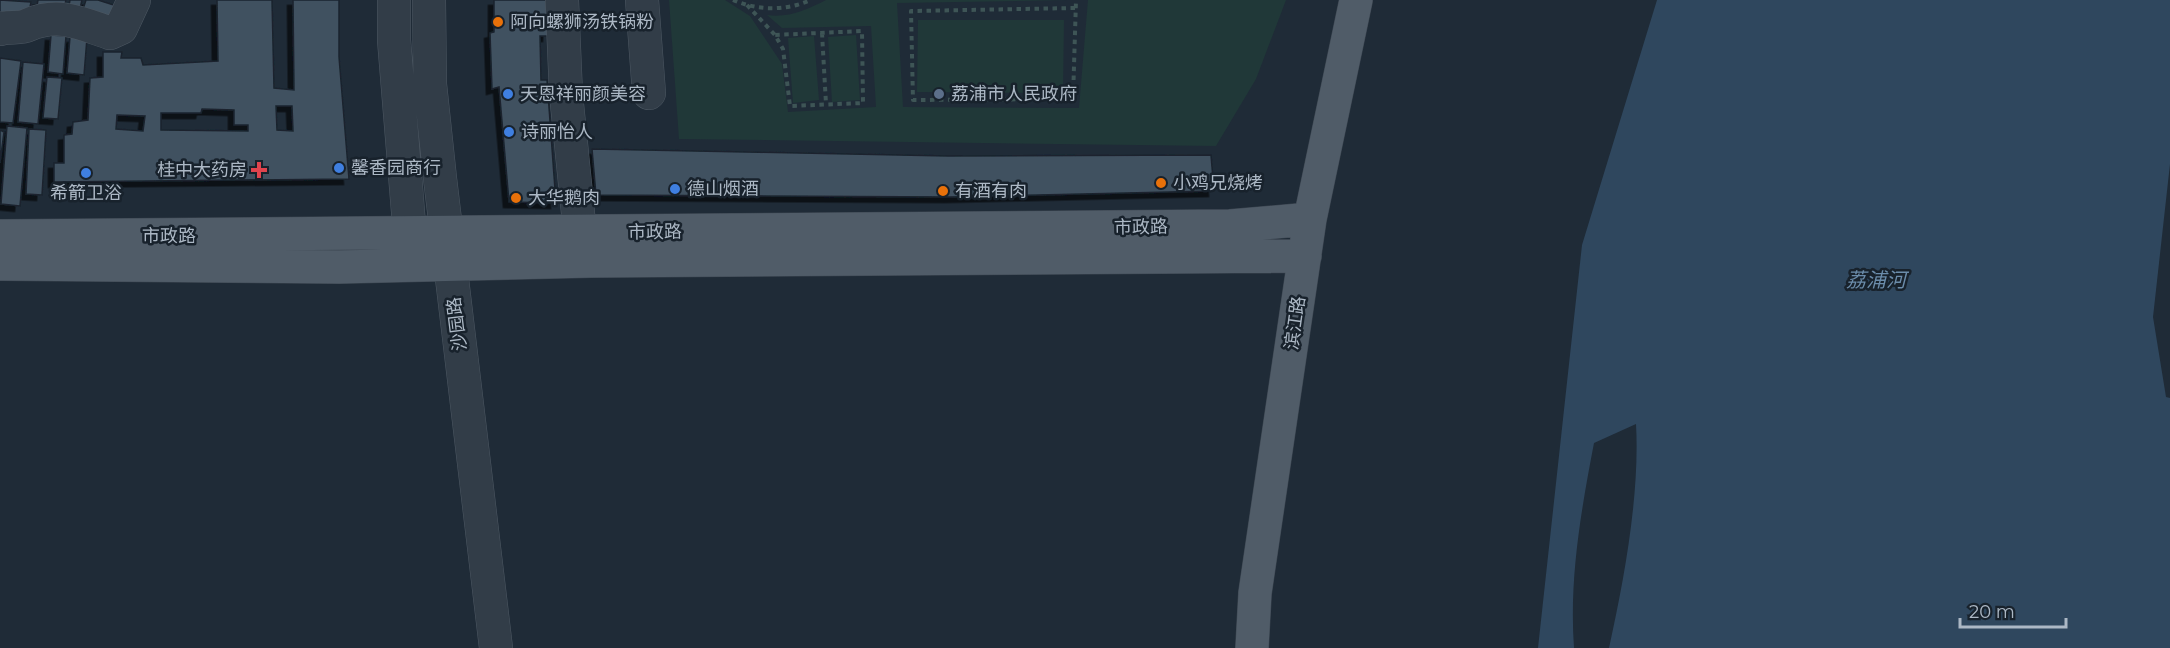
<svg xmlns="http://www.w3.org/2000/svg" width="2170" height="648" viewBox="0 0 2170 648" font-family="Montserrat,'Noto Sans SC',sans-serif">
	<defs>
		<filter id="shadow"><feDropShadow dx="-5.5" dy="5.5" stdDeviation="0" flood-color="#0009"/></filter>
	</defs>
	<rect width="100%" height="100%" fill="#1f2b37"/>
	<!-- green -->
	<path fill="#203838" d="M669 0H725L750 16 782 64 788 112 876 107 871 26 782 28 767 15C789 18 806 10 826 0H1068L897 3 903 107 1079 108 1088 0H1286L1256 79 1216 146 679 139Z
		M918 20H1064L1063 93 917 92Z
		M856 35 860 100 832 102 828 37Z
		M814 36 819 100 793 103 788 38Z"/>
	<!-- water -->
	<path fill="#2f475e" d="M1657 0H2170V164L2153 317 2166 397 2170 398V648H1609C1624 580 1640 494 1636 424L1594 443C1581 511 1569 579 1574 648H1538L1582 245Z"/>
	<!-- building -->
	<path fill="#415160" stroke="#1a242e" stroke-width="1.5" fill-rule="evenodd" filter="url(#shadow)" d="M0 0 31 2 28 18 0 12Z
		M38 0H66L63 13 35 16Z
		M70 0H82L79 13 68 11Z
		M86 0H98L120 7 115 22 82 12Z
		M217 0H272L274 88 294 90 293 0H339V57L349 179 54 182V163H64V135L72 134 73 122 88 120 90 78 103 77V52H122L121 58H141L143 65 218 61ZM276 106H292L293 131 277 130ZM202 109 234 110V125H248V131L161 130V113H201ZM117 115 145 116 143 131 116 129Z
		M494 0H549L548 36H540L541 80H547L556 203 509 202 499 87 492 89 490 33 494 32Z
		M51 35 66 36 63 74 48 72Z
		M70 37 87 38 84 75 67 73Z
		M0 58 21 61 13 123 0 122Z
		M23 62 44 64 38 124 18 122Z
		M47 77 62 78 58 119 43 118Z
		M7 126 27 128 20 206 1 204Z
		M29 129 46 130 42 195 26 194Z
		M0 130 4 132 0 163Z
		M592 149 948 156 1211 155 1214 191 950 197 596 195Z"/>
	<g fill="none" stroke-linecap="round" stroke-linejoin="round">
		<!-- minor casing -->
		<g stroke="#4d5863" stroke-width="34">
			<path id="minor" d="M394 0V40L412 261
				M429 0 430 84 440 178 496 648
				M562 0 566 94 580 233
				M642 0 649 93
				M0 29C9 26 20 29 28 25 59 12 80 23 110 33L121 28 134 0"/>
		</g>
		<!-- major casing -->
		<g stroke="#3c4651" stroke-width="34">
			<path id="major" d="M0 236 1230 226 1310 219
				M0 264 339 267 592 261 1305 256
				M1252 648 1255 593 1310 219 1356 0"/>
		</g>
		<!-- path -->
		<path stroke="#3e5556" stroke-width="4" stroke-dasharray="4.5 4.5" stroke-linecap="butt" d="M733 0C759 11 785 11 811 0
			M747 5 775 35 783 49 790 106 863 103 862 31 775 35
			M1075 8 911 11 913 100 1073 99 1076 0
			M822 33 826 104"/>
		<!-- minor -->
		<use href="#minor" stroke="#323d48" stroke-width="33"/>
		<!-- major -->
		<use href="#major" stroke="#505c68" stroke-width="33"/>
	</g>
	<!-- markers -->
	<g fill="#e8710a" stroke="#18222c" stroke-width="2">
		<circle cx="498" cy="22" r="6"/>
		<circle cx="1161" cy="183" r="6"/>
		<circle cx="943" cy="191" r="6"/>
		<circle cx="516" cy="198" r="6"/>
	</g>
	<g fill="#3f7fe0" stroke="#18222c" stroke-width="2">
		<circle cx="508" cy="94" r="6"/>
		<circle cx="509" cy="132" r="6"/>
		<circle cx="339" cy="168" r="6"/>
		<circle cx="86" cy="173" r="6"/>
		<circle cx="675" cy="189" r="6"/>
	</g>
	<circle fill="#5c6f8a" stroke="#18222c" stroke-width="2" cx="939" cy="94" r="6"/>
	<path fill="#e0444e" stroke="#18222c" stroke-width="2" d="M256 161h6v6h6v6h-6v6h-6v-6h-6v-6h6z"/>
	<g text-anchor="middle" stroke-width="5" stroke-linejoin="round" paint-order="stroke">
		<!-- poi labels -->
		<g font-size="18" fill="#acb8c5" stroke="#18222c" text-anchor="start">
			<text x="510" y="28">阿向螺狮汤铁锅粉</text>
			<text x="520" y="100">天恩祥丽颜美容</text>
			<text x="951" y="100">荔浦市人民政府</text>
			<text x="521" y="138">诗丽怡人</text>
			<text x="351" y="174">馨香园商行</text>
			<text x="247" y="176" text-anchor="end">桂中大药房</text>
			<text x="1173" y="189">小鸡兄烧烤</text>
			<text x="687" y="195">德山烟酒</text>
			<text x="955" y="197">有酒有肉</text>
			<text x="86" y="199" text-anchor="middle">希箭卫浴</text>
			<text x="528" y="204">大华鹅肉</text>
		</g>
		<!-- street labels -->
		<g font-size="18" fill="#acb8c5" stroke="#18222c">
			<text transform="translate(1141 227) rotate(-1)" y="6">市政路</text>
			<text transform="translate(655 232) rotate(-1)" y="6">市政路</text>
			<text x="169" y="242">市政路</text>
			<text transform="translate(1295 323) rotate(-82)" y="6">滨江路</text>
			<text transform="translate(457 324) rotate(-97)" y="6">沙园路</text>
		</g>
		<!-- water labels -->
		<g font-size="20" font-style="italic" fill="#6b8caa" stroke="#18222c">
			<text x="1876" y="287">荔浦河</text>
		</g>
	</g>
	<!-- scale -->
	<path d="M1960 618v9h106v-9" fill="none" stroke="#acb8c5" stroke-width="3"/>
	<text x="1969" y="618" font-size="18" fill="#acb8c5" stroke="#18222c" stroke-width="4.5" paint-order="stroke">20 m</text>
</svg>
